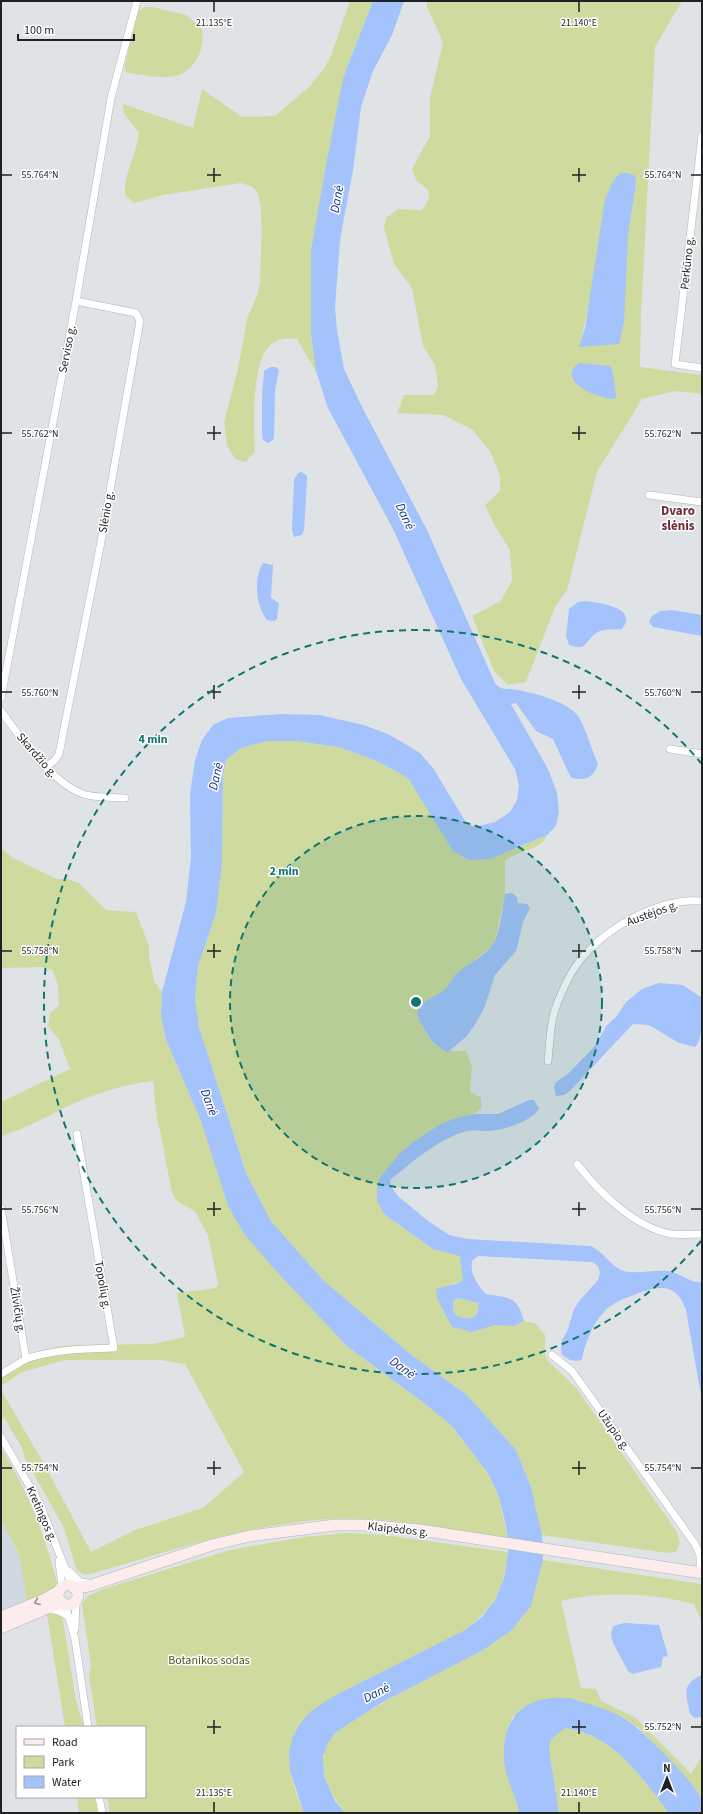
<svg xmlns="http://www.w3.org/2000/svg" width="703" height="1814" viewBox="0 0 703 1814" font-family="'Source Sans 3',sans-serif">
	<rect width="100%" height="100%" fill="#e0e3e6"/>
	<!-- built -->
	<path fill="#d0d9e1" d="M1 1521 19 1553 27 1604 1 1615Z"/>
	<!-- green -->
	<path fill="#cfda9e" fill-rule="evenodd" d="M350 1H373L343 78 311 250V335L316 371 297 339C288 338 281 338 273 343 250 358 254 427 255 452L245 462 235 459 227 445 224 422 238 369 247 319 258 293 260 282C260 262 265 208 257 192 254 186 247 185 241 183L163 195 134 203 125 195C123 174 137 154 139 133L124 113 123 104 193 128 202 89 242 117 275 116 308 88 324 69 332 53Z
		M427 1H682L655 47 641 315 640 367 702 375V394L676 391 642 399 597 472 567 590 555 607 526 682 508 685 494 671 472 616 501 601 512 580 510 550 495 526 485 505 500 491V476L491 453 473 430 443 415 397 413 404 395H434L438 385 435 365 423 346 412 288 394 264 384 227 386 218 398 209 422 210 429 199 428 190 416 180 412 169 430 136V98L443 42 427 7ZM620 173H628L636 183 628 236 580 347 613 181Z
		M153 7 186 15 202 29C205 45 198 65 183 73 173 79 155 77 143 75 137 74 129 74 125 71V65L138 10 146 7Z
		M267 741H295L339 747 379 762 408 778 422 798 490 859 547 835C541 851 517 850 505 861V894L498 929 493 945 454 977 446 989 438 995 418 1018C432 1044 434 1052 466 1051L472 1067 470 1091 481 1098V1109C470 1117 454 1118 441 1125 415 1137 400 1156 381 1176L384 1214 433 1249 460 1255 463 1280 459 1283H454L437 1298 472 1332 495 1325 514 1326 524 1321 536 1324 545 1335V1354L548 1361 577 1389 677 1532 680 1543 676 1552 667 1553 542 1535 531 1487 516 1450 467 1395 409 1353 323 1280 271 1221 246 1173 199 1027 195 999 198 966 216 913 222 863 223 776 226 760 241 748Z
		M1 848 13 858 57 879H68L79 883 106 910 136 912 149 946V955L154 981 162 992 161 1016 166 1040 201 1121 214 1159 348 1347 420 1400 452 1426 487 1472 498 1494 508 1538C449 1529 389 1516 330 1519 247 1524 167 1552 87 1575L83 1574 77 1570 63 1526 25 1459 22 1448 5 1419 1 1417V1390L48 1471 91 1552 135 1530 203 1508 244 1472 185 1364 161 1360H65L22 1372 1 1386V1370L23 1357 55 1347 73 1345 152 1344 185 1337 177 1293 216 1288 218 1284 208 1236 195 1211 178 1202 172 1193 160 1130 157 1120 153 1081C127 1084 101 1092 77 1102 51 1114 28 1128 1 1136V1102L70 1069 59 1040 48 1026 50 1013 59 1006 58 984 52 970 43 967 1 968Z
		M458 1298 478 1303C480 1319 468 1322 456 1315L453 1311 454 1300Z
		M1 1448C29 1493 43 1531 57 1582L56 1587 27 1604 19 1553 1 1521Z
		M347 1533 384 1535 508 1552C502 1591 497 1605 465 1630L302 1721C282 1754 290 1779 304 1813H110L107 1797H145V1727H97L89 1676 91 1666 82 1604 88 1596 103 1589 230 1550 304 1537Z
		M543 1560 701 1584 702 1622 694 1604C653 1593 602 1591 561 1601L581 1688 596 1689 601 1701 636 1718 691 1774 702 1756V1800L682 1773 640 1729 624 1718 570 1698 513 1716C493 1760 512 1772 519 1813H345C330 1794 316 1768 327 1744 333 1731 348 1724 359 1717 389 1698 421 1682 452 1666 472 1655 494 1645 511 1630 533 1611 536 1586 543 1560Z
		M52 1613 61 1616 63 1620 76 1701 84 1727H65L47 1614Z
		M565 1728C613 1734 642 1778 669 1813H559L549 1749 551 1739Z
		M77 1797H95L98 1813H79Z"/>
	<!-- water -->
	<path fill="#a4c2fb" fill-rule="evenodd" d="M373 1H404L392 35 373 71 361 107 353 170 340 240 335 307 337 330 344 369 363 409 427 530 495 683C501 691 507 688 517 690 534 693 567 701 578 716 585 726 592 751 598 764 594 778 585 781 571 778L553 739 536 731 516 703 511 704 548 769 557 793 559 812 556 826 547 835 490 859 469 860 453 851 408 778 379 762 339 747 295 741H267L241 748 226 760 223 776 222 863 216 913 198 966 195 999 199 1027 246 1173 271 1221 323 1280 409 1353 467 1395 516 1450 531 1487 542 1535 543 1560 531 1606 512 1630 483 1650 381 1703 336 1732 328 1743 323 1756 324 1776 335 1801 345 1813H304L290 1771 289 1753 293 1736 302 1721 311 1711 334 1696 465 1630 482 1617 495 1600 504 1578 508 1552V1538L504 1517 498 1494 487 1472 452 1426 420 1400 348 1347 276 1271 245 1235 229 1208 201 1121 166 1040 161 1016 162 992 186 902 191 858 190 794 195 760 202 740 213 725 228 718 281 714 319 715 364 725 390 735 420 753 433 768 467 824 475 827 495 822 510 812 517 800 519 786 515 769 461 679 393 529 328 408 316 371 311 335V250L326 165 343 78Z
		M620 173H628L635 176 636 183 628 236 624 322 619 344 579 347 585 328 605 199 613 181Z
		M579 363 610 366 612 368 616 395 615 399C600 400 554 381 579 363Z
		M270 367H276L279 370 275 391 274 439 268 443 263 440 262 434V396L264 371Z
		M302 472 307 476V480L304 530 302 535 294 537 292 530 294 480 298 473Z
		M263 563 273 565 271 598 279 603 277 619 274 621 267 620C256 606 253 579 263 563Z
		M586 601C599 603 639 607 622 629 614 630 603 628 596 633 585 641 587 652 569 645L566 636 569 609 578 602Z
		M671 610 702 615V636L653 627 649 622 652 616 660 611Z
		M512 893 517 897 518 903 527 904 530 908 523 922 516 951 495 975 485 1006 476 1023 467 1036 448 1052C436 1047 431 1041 425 1030 421 1024 416 1017 418 1010 421 1001 437 996 444 990 449 986 451 980 455 975 466 964 485 957 493 944 501 931 502 909 505 894Z
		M659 983 683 985 702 998C702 1011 703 1041 695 1047L679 1043 649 1025 633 1024 569 1092 564 1095 556 1096 554 1087 556 1082 568 1074 594 1047 607 1025 616 1017 626 1002 642 989Z
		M529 1100H534L539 1109C531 1121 511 1127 497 1130 481 1133 474 1127 455 1135 431 1145 410 1164 390 1180L391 1187 398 1196 428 1221 449 1235 468 1239 591 1246C603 1252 608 1262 619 1269 629 1276 655 1269 668 1271 679 1272 691 1284 702 1282V1401L686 1310C676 1281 657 1286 634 1295 623 1299 612 1303 604 1312 593 1323 585 1343 582 1359L578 1361 570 1360 562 1355 561 1349 562 1340 567 1332 574 1309 580 1300 598 1280 600 1273 598 1266 592 1262 478 1256 472 1261C470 1274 477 1285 486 1294 508 1298 517 1295 524 1321L514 1326 495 1325 472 1332 452 1327 437 1298 436 1289 459 1283 463 1280 460 1256 433 1249 384 1214 377 1201V1186L381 1176 400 1153 416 1140 439 1125 456 1118 474 1114H498ZM458 1298 478 1303C481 1319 468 1322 456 1315L453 1311 454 1300Z
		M624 1623 659 1625 668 1656 663 1657 661 1667 632 1674 628 1671 613 1643 611 1634 613 1626Z
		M702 1675V1717L695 1718 690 1714C686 1694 681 1684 702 1675Z
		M570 1698C588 1704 609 1709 625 1719 640 1727 698 1785 702 1801 703 1804 702 1809 702 1813H669C642 1778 613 1734 565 1728L551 1739 549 1749 559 1813H519C516 1795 505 1777 504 1760 502 1731 514 1703 546 1699 554 1697 562 1698 570 1698Z"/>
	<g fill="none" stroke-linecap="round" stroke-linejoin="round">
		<!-- street casing -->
		<g stroke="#b2b5b8" stroke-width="8">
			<path id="street" d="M702 136 675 364 702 368
				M649 495 702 502
				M1 698 76 301 111 98 137 1
				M1 711C20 737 52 783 83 794 95 798 112 797 125 798
				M670 749 702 754
				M46 767 55 760 59 754 100 547 140 321 136 313 76 301
				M548 1061C550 1042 550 1022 557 1004 562 991 569 975 578 963 604 928 658 898 702 901
				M577 1164C599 1192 634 1227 671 1234 681 1235 692 1234 702 1234
				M1 1208 26 1359 1 1374
				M552 1355 572 1371 695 1544 700 1555V1572
				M26 1359C55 1349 84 1349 114 1348L77 1134
				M1 1437 40 1504 72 1586
				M59 1561 62 1587
				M69 1571 80 1582 88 1583
				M65 1604 75 1639 88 1727
				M48 1608 59 1611 69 1617
				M75 1629 76 1600
				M99 1797 102 1813"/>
		</g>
		<!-- secondary casing -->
		<g stroke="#b2b5b8" stroke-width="12">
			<path id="secondary" d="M58 1595a10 10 0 1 1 20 0a10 10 0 1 1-20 0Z
				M74 1588 89 1586 212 1545 250 1536 335 1525H364L420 1530 702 1573
				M1 1617 45 1599 59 1591
				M1 1628 62 1602"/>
		</g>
		<!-- street -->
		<use href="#street" stroke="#fff" stroke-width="7"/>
		<!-- secondary -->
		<use href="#secondary" stroke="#fcecec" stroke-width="11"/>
	</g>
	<!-- one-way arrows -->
	<defs><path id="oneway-chevron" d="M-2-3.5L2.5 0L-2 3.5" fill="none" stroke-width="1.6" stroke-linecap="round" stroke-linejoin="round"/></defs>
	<use stroke="#999091" href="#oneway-chevron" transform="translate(37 1602) rotate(159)"/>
	<!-- ticks -->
	<path fill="none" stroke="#1f2022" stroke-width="1.5" d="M214 2V12M579 2V12M214 168V182M579 168V182M2 175H12M207 175H221M572 175H586M691 175H701M214 426V440M579 426V440M2 433H12M207 433H221M572 433H586M691 433H701M214 685V699M579 685V699M2 692H12M207 692H221M572 692H586M691 692H701M214 944V958M579 944V958M2 951H12M207 951H221M572 951H586M691 951H701M214 1202V1216M579 1202V1216M2 1209H12M207 1209H221M572 1209H586M691 1209H701M214 1461V1475M579 1461V1475M2 1468H12M207 1468H221M572 1468H586M691 1468H701M214 1720V1734M579 1720V1734M207 1727H221M572 1727H586M691 1727H701M214 1802V1812M579 1802V1812"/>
	<!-- distance rings -->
	<circle cx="416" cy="1002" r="186" fill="#0f766e" fill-opacity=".12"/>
	<g fill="none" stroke="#0f766e" stroke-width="2" stroke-dasharray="7 5">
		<circle cx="416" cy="1002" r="186"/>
		<path d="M701 1241A372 372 0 1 1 701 763"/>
	</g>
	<g text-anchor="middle" stroke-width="3" stroke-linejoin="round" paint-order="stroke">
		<!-- street labels -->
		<g font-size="12" fill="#1f2022" stroke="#fff">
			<text transform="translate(687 263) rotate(-84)" y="4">Perkūno g.</text>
			<text transform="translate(67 349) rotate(-79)" y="4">Serviso g.</text>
			<text transform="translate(106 512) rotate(-80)" y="4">Slėnio g.</text>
			<text transform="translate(37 755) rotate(49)" y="4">Skardžio g.</text>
			<text transform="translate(652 913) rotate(-20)" y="4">Austėjos g.</text>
			<text transform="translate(103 1285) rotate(80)" y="4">Topolių g.</text>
			<text transform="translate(18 1310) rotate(81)" y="4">Žilvičių g.</text>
			<text transform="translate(614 1430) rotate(55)" y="4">Užupio g.</text>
			<text transform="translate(42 1514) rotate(66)" y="4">Kretingos g.</text>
			<text transform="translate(398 1529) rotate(6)" y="4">Klaipėdos g.</text>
		</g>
		<!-- park labels -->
		<g font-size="12" fill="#4e561a" stroke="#fff">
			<text x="209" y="1664">Botanikos sodas</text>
		</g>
		<!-- water labels -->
		<g font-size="13" font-style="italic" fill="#0e3280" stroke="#fff">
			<text transform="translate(336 199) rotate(-80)" y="5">Danė</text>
			<text transform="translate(406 516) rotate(65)" y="5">Danė</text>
			<text transform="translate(215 776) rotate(-77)" y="5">Danė</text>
			<text transform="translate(210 1102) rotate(70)" y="5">Danė</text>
			<text transform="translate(403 1367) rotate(36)" y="5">Danė</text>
			<text transform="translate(376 1692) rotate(-27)" y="5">Danė</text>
		</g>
		<!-- neighbourhood labels -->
		<g font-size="13" font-weight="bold" fill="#712b37" stroke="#fff">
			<text x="678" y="515">Dvaro<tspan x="678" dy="15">slėnis</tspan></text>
		</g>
	</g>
	<g font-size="10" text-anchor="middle" fill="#1f2022" stroke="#fff" stroke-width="3" stroke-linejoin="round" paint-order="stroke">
		<text x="214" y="26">21.135°E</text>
		<text x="579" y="26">21.140°E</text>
		<text x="40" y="178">55.764°N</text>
		<text x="663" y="178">55.764°N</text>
		<text x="40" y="437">55.762°N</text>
		<text x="663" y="437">55.762°N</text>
		<text x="40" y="696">55.760°N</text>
		<text x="663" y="696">55.760°N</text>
		<text x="40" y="954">55.758°N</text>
		<text x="663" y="954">55.758°N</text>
		<text x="40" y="1213">55.756°N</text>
		<text x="663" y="1213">55.756°N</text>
		<text x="40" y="1471">55.754°N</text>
		<text x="663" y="1471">55.754°N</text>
		<text x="663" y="1730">55.752°N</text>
		<text x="214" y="1796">21.135°E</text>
		<text x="579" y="1796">21.140°E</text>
	</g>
	<circle cx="416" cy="1002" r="6" fill="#0f766e" stroke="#fff" stroke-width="2"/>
	<g font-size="12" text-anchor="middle" font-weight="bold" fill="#0f766e" stroke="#fff" stroke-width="3" stroke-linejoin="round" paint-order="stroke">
		<text x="153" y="743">4 min</text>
		<text x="284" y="875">2 min</text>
	</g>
	<!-- border -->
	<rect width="703" height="1814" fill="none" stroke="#1f2022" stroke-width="4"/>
	<!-- legend -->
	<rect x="16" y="1726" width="130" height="72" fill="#ffffff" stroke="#a5a6a7"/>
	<rect x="24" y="1739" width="20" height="6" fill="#fcecec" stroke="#a5a6a7"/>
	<text x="52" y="1746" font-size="12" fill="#1f2022">Road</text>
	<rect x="24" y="1756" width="20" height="12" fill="#cfda9e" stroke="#a5a6a7"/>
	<text x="52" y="1766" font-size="12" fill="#1f2022">Park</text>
	<rect x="24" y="1776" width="20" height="12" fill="#a4c2fb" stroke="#a5a6a7"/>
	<text x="52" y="1786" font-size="12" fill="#1f2022">Water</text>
	<!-- north arrow -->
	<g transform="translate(667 1778)" stroke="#ffffff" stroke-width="3" paint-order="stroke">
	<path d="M0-3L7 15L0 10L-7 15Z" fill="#1f2022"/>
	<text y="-6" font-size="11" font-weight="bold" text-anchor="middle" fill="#1f2022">N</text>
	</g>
	<!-- scale -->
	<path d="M18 34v6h116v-6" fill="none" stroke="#1f2022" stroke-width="2"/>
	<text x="24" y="34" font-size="12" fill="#1f2022" stroke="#ffffff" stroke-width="3" paint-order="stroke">100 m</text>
</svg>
